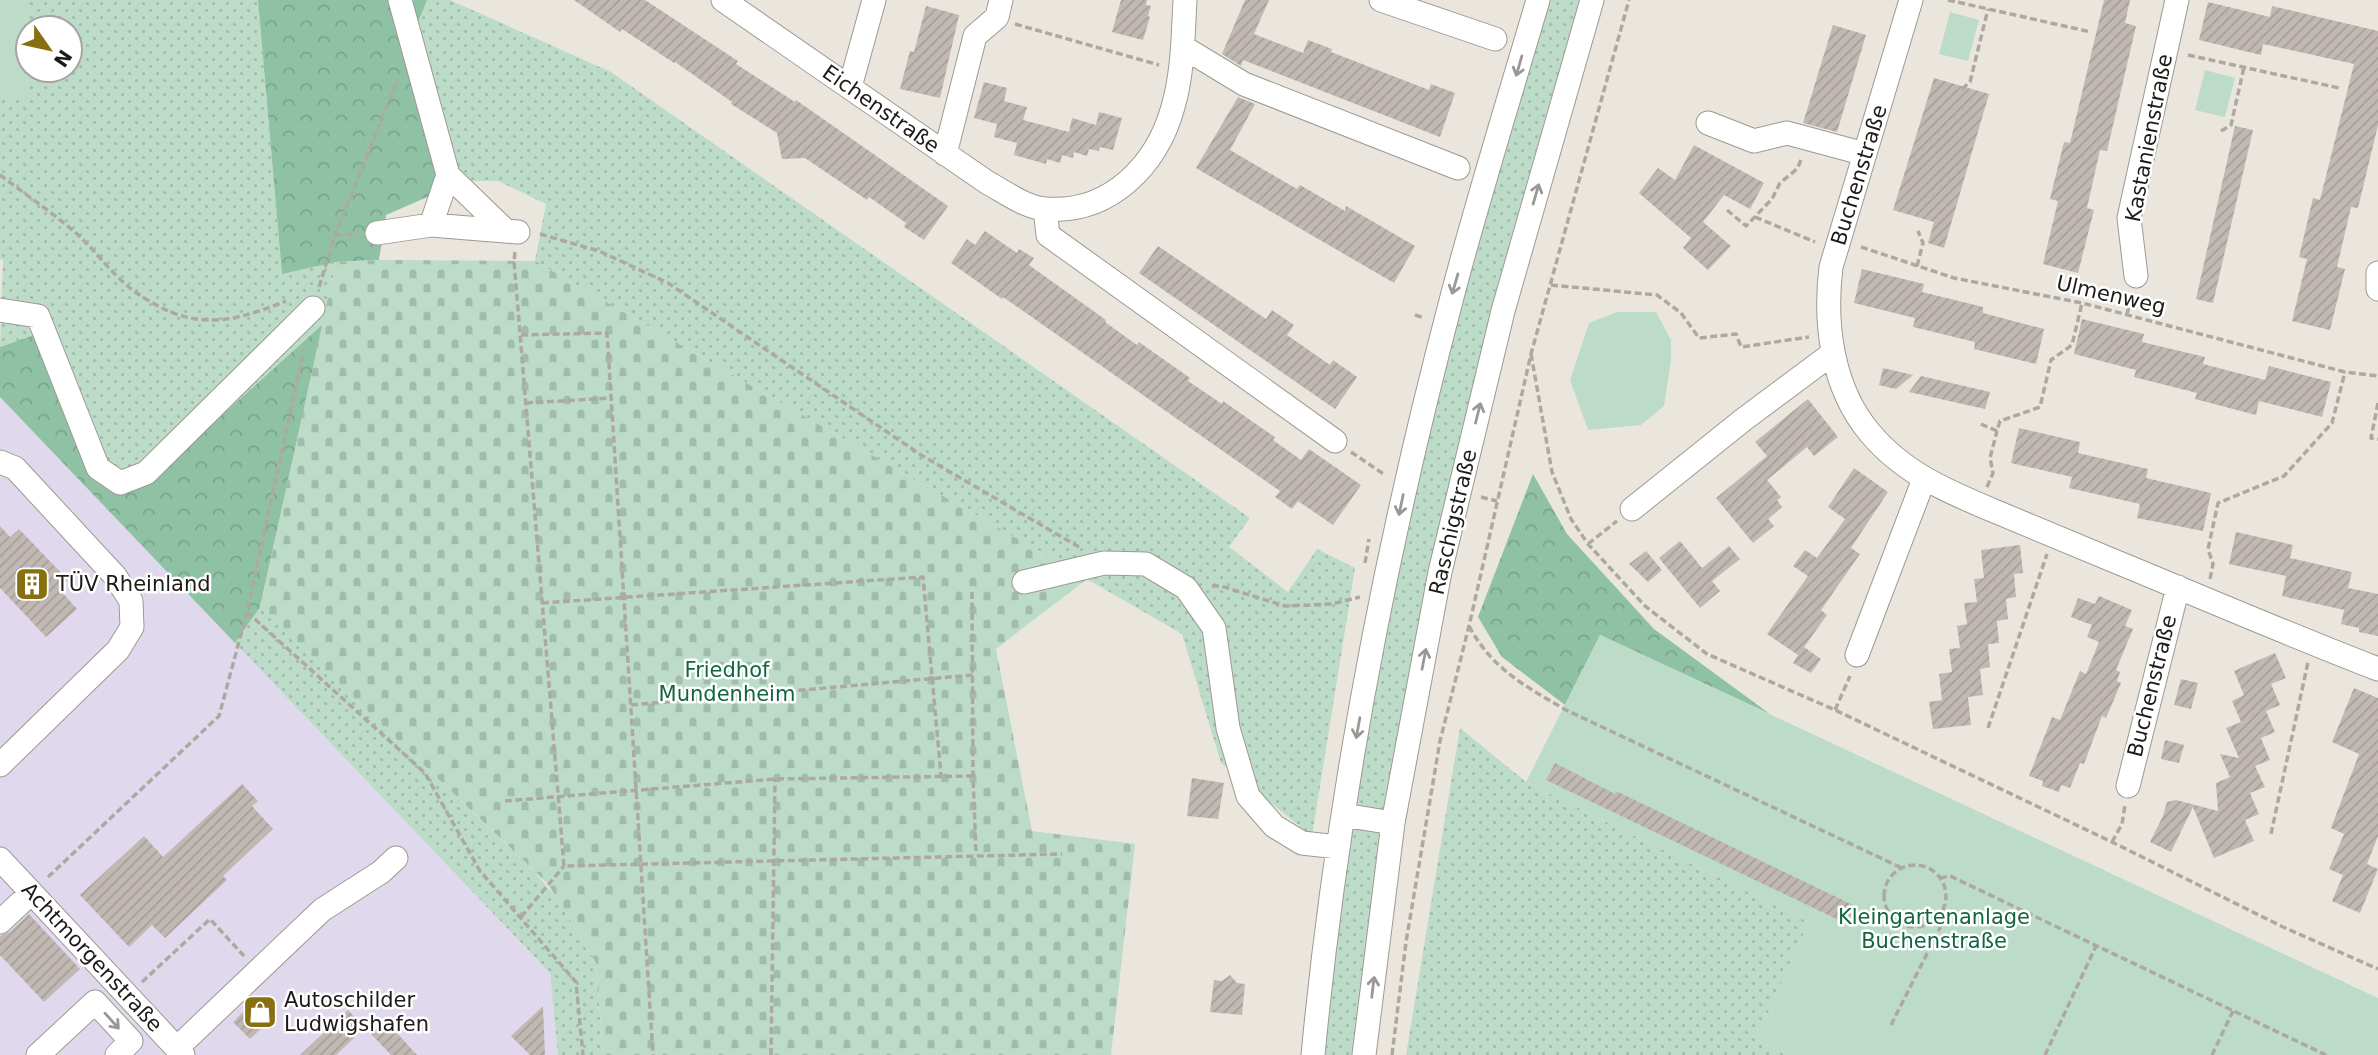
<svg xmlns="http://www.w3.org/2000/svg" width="2378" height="1055" viewBox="0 0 2378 1055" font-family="'DejaVu Sans',sans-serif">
	<defs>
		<pattern id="grass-dots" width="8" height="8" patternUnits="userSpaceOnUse" patternTransform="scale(1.75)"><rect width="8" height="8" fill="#bcdcc9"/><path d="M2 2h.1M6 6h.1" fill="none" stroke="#a1bcac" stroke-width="1.8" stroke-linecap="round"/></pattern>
		<pattern id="forest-crowns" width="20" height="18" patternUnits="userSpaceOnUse" patternTransform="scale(1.75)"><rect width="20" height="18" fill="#8fc1a4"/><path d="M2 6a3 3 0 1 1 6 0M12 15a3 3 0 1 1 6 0" fill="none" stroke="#7ba58c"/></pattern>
		<pattern id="cemetery-stones" width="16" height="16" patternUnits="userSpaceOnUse" patternTransform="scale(1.75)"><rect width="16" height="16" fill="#bcdcc9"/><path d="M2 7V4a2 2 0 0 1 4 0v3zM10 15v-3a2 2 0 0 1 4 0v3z" fill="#a1bcac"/></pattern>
		<pattern id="building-hatch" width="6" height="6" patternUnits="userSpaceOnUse" patternTransform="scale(1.75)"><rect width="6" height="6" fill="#c1b8b3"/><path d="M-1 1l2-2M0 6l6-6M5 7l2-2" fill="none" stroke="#a59e99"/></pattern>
	</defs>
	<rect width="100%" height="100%" fill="#ebe6dd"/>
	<!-- commercial -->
	<path fill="#e0d9ee" d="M0 397 550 973 558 1055H0Z"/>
	<!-- grass -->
	<path fill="url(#grass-dots)" fill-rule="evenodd" d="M27 0H258L282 274 336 262 323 324 151 479 119 490 37 334 0 347 3 260 0 259V97L26 100ZM28 28H70V70H28Z
		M427 0H450L611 72 1250 518 1229 547 1288 592 1317 549 1355 568 1312 836 1221 763 1182 634 535 261 546 204 498 181H464L448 145 415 30Z
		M1538 0H1592L1459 492 1364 1055H1313L1389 558Z
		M260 607 535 872 556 897 596 963 603 1055H558L550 973 235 643Z
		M1460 728 1526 782 1809 922 1756 1040 1787 1055H1406Z"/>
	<!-- forest -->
	<path fill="url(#forest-crowns)" d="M258 0H427L415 30 448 145 464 181 386 215 379 260 336 262 282 274Z
		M323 324 260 607 235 643 0 397V347L37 334 94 474 151 479Z
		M1533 474 1567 534 1654 629 1770 714 1600 635 1565 705 1502 657 1478 617Z"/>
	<!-- cemetery -->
	<path fill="url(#cemetery-stones)" d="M379 260 535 261 1087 579 996 649 1032 831 1135 844 1111 1055H603L596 963 548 884 260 608 336 262Z"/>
	<!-- green -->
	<path fill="#bcdcc9" d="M0 0H27L26 101 0 97Z
		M1950 12 1979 20 1968 61 1939 54Z
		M2205 70 2235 78 2225 117 2195 110Z
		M1617 312H1656L1671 340V360L1664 406 1641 425 1588 430 1570 380 1589 323Z
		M1600 635 2378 998V1055H1787L1756 1040 1809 922 1526 782Z"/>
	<!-- building -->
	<path fill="url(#building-hatch)" d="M574 0H645L738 61 736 64 795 102 796 100 948 206 924 240 904 227 906 223 869 197 867 200 805 158 782 159 777 133 731 104 732 102 675 62 674 63 622 29 620 32Z
		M1121 0H1147L1146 5 1151 6 1148 16 1150 17 1143 40 1112 32Z
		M1245 0H1269L1254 34 1303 53 1308 40 1332 49 1331 52 1429 90 1431 84 1455 93 1440 137 1243 60 1241 66 1222 54Z
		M2104 0H2130L2125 23 2136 26 2107 151 2100 150 2087 208 2094 210 2078 273 2043 264 2058 201 2050 199 2064 142 2070 143Z
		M2208 2 2270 17 2272 6 2378 31V125L2358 208 2351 207 2337 267 2345 269 2330 330 2292 321 2307 259 2299 257 2313 198 2320 200 2354 64 2263 44 2261 55 2199 40Z
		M926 6 959 15 940 98 900 89 910 51 914 52Z
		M1833 25 1866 35 1837 132 1803 123Z
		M1934 78 1989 94 1944 248 1928 243 1934 222 1893 210Z
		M984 82 1007 88 1004 101 1027 107 1023 120 1069 132 1072 118 1096 125 1099 112 1122 118 1113 150 1100 147 1099 151 1089 149 1087 156 1074 152 1073 158 1062 155 1060 163 1047 159 1046 164 1014 155 1017 143 994 137 997 124 974 118Z
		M1238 97 1255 104 1230 150 1297 189 1300 185 1345 211 1346 206 1415 246 1394 283 1196 168Z
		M2235 126 2253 130 2213 303 2196 299Z
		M1694 145 1764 183 1750 209 1724 195 1703 222 1731 246 1708 270 1683 248 1691 238 1639 193 1658 168 1675 180Z
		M985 231 1017 253 1019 249 1034 258 1029 265 1106 320 1105 322 1137 345 1139 342 1190 378 1188 381 1222 404 1223 401 1266 431 1275 437 1273 440 1301 460 1309 449 1361 485 1333 525 1298 501 1292 509 1275 497 1280 491 1003 297 1002 299 951 263 967 239 975 245Z
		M1158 246 1266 319 1272 310 1294 325 1287 335 1330 365 1333 360 1357 377 1335 409 1139 273Z
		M1862 269 1924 284 1922 292 1983 307V313L2044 329 2036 364 1974 349 1975 342 1913 327 1915 318 1854 303Z
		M2082 319 2144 334 2142 342 2205 357 2203 364 2265 380 2269 366 2331 382 2322 417 2259 401 2256 415 2195 399 2197 393 2134 377 2136 370 2074 354Z
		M1883 368 1913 375 1896 389 1879 385Z
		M1921 376 1990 392 1985 409 1909 392Z
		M1808 399 1838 437 1814 456 1807 447 1767 480 1781 497 1777 500 1782 507 1768 519 1774 526 1753 543 1716 498 1767 456 1755 442Z
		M2019 428 2080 442 2078 453 2148 469 2146 478 2211 493 2203 531 2137 518 2140 504 2069 488 2072 477 2011 463Z
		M1854 468 1888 492 1851 548 1860 554 1821 610 1827 615 1804 647 1821 659 1811 673 1793 663 1798 655 1767 634 1808 576 1793 566 1805 550 1817 558 1845 519 1828 507Z
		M0 526 10 537 19 529 68 580 59 589 77 609 46 637 0 588Z
		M2236 532 2293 545 2290 558 2352 572 2348 588 2378 594V636L2359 632V628L2341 624 2344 610 2282 596 2286 576 2229 564Z
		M1680 541 1702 568 1729 546 1740 559 1712 581 1720 591 1700 608 1659 558Z
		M2020 545 2023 573 2014 574 2016 597 2006 599 2008 619 1997 621 1999 643 1988 644 1990 667 1980 669 1983 695 1968 697 1971 725 1933 729 1929 702 1942 700 1939 674 1952 672 1949 649 1960 648 1957 626 1967 624 1964 603 1977 602 1974 579 1984 578 1981 550Z
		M1646 551 1662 570 1648 582 1629 564Z
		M2099 596 2132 610 2125 626 2133 629 2116 670 2120 672 2117 681 2121 683 2106 718 2102 716 2084 764 2080 763 2070 788 2061 785 2059 792 2042 786 2043 781 2029 776 2052 717 2060 720 2080 671 2086 674 2099 642 2087 637 2092 625 2071 617 2078 598 2095 604Z
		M2275 653 2286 678 2271 684 2280 705 2266 711 2275 732 2261 738 2270 760 2255 766 2265 787 2250 793 2259 814 2245 820 2254 841 2214 858 2193 807 2171 852 2150 842 2163 816 2167 802 2176 800 2218 811 2216 783 2230 777 2220 754 2239 758 2226 728 2241 722 2232 701 2244 695 2234 671Z
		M2181 679 2198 683 2191 709 2174 705Z
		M2354 688 2378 698V836L2367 864 2378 869 2360 913 2332 901 2343 875 2329 869 2344 834 2331 828 2359 754 2332 742Z
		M2165 740 2184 745 2179 763 2161 759Z
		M1555 763 1615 794 1616 791 1855 906 1847 924 1546 780Z
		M1192 778 1224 783 1218 819 1187 816Z
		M242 784 258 801 252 806 273 829 223 876 227 880 165 938 152 925 129 947 80 895 144 836 163 857Z
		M29 914 80 969 44 1002 0 955V936L10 932Z
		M1230 975 1237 983 1245 984 1242 1015 1210 1012 1214 980 1222 981Z
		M258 997 275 1015 250 1039 233 1022Z
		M543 1006 545 1055H530L511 1036Z
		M348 1010 365 1028 336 1055H300Z
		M385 1020 417 1055H391L371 1034Z"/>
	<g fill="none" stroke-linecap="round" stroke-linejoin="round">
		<!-- minor casing -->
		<g stroke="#9e9991" stroke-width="25">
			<path id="minor" d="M400 0 448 175 431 225
				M723 0 988 183C1005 192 1026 208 1046 209 1110 214 1157 165 1173 107 1183 73 1183 35 1185 0
				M1381 0 1495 39
				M1911 0 1831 267C1824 324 1832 388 1870 433 1904 474 1951 493 1999 513 2035 528 2071 543 2107 558 2197 595 2287 634 2378 669
				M1183 47 1244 84 1458 168
				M850 87 874 0
				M1708 123 1754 141 1787 133 1865 154
				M945 154 975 36 997 17 1001 0
				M448 175 506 231
				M1045 209 1048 235 1335 441
				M377 233 431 225 518 232
				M2378 273V289
				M2136 276 2129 218 2177 0
				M0 310 38 316 98 468 120 483 146 473 313 308
				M0 462 15 468 115 576 131 601 132 627 118 650 0 765
				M1632 509 1743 420 1833 353
				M1024 582 1104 563 1146 564 1186 588 1214 628 1228 728 1248 796 1274 826 1302 843 1338 847
				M1857 655 1924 479
				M2128 786 2178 587
				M1343 815 1393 823
				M0 859 183 1055
				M0 922 31 893
				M177 1048 322 910 381 872 396 858
				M38 1055 95 1002 131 1041 117 1055
				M1313 1055C1337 802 1387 543 1452 297 1478 198 1509 99 1538 0
				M1364 1055 1393 823 1440 572 1503 311 1592 0"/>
		</g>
		<!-- path -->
		<path stroke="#ada9a2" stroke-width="3.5" stroke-dasharray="7 3.5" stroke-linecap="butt" d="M1948 0 2091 32
			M1015 24 1159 65
			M2188 55 2339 88
			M1962 89 1970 82 1988 9
			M2221 131 2231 125 2244 67
			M0 175C25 194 53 213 77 234 97 252 113 276 134 291 190 331 226 325 286 301
			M1727 210 1746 226 1772 199 1780 183 1797 169 1801 160
			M1755 217 1815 242
			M540 234 599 251 668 283 921 455 1079 547
			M335 235 357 234
			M1861 247 1954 278 2082 303 2345 372 2378 376
			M515 252 514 261 564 866 1062 854
			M1917 266 1923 243 1918 231
			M1551 285 1657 295 1681 313 1699 338 1736 334 1741 347 1809 337
			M319 287 335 235 398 79
			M2127 314 2132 295
			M1415 315 1424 318
			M521 335 607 333 653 1055
			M1531 354 1552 472 1571 519 1588 544 1645 606 1707 654 1835 710 2112 842 2283 927 2378 969
			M526 403 611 398
			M2378 403 2371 438 2378 439
			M1981 424 1997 431 2000 421 2040 407 2051 360 2072 345 2082 303
			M1351 452 1385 475
			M1987 487 1993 473 1990 458 1997 431
			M1481 497 1497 501
			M1588 544 1617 521
			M1365 563 1369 539
			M2210 579 2213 564 2208 549 2218 503 2284 476 2332 423 2345 372
			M1212 586H1221L1285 606 1332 604 1360 597
			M972 592 973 776 976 855
			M542 603 923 577 941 776
			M247 612 425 773 480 871 576 982 583 1055
			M1469 626C1492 669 1525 686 1566 710L1902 868
			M631 705 973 675
			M1835 710 1850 676
			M1988 728 2047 554
			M505 801 775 779 973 776
			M2271 834 2308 662
			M2112 842 2122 824 2125 805
			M1884 896a31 31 0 1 1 62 0a31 31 0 1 1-62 0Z
			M48 877 219 716 247 612 304 349
			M1940 878 1950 876 2326 1055
			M521 917 564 866
			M142 982 210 919 244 956
			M1891 1025 1940 928 1941 913
			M771 1055 775 779
			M1392 1055 1406 942 1440 741 1469 626 1531 354 1629 0
			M2045 1055 2096 946
			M2212 1055 2233 1011"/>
		<!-- minor -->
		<use href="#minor" stroke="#fff" stroke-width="23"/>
	</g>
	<!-- one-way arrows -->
	<defs><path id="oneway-shaft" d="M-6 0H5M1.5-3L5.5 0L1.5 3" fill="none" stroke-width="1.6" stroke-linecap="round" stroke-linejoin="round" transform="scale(1.75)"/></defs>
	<g stroke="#999897">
		<use href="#oneway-shaft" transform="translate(1519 66) rotate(106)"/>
		<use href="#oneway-shaft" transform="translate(1536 194) rotate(-74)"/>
		<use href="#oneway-shaft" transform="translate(1455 284) rotate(106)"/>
		<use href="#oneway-shaft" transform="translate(1478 413) rotate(-76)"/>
		<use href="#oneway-shaft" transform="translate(1401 505) rotate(102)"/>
		<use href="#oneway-shaft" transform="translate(1424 659) rotate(-79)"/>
		<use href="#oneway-shaft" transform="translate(1358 728) rotate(100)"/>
		<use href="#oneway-shaft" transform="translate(1373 987) rotate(-83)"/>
		<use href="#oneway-shaft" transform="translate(112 1021) rotate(48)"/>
	</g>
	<!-- icons -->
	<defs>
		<g id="building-square" transform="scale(1.75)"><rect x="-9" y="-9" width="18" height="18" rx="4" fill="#887011" stroke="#fff"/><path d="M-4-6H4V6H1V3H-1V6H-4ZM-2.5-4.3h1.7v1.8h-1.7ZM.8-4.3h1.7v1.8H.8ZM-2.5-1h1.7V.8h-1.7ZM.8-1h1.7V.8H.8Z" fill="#fff"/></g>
		<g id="shop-square" transform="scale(1.75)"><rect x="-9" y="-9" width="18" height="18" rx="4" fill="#887011" stroke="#fff"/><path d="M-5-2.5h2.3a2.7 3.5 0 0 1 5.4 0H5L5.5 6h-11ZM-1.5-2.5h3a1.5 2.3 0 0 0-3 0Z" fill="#fff"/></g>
	</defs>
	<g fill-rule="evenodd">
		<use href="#building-square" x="32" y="584"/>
		<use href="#shop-square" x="260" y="1012"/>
	</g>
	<g text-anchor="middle" stroke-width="5" stroke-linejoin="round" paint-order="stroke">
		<!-- street labels -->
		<g font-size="21" fill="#1d1b18" stroke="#fff">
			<text transform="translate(881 109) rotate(35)" y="7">Eichenstraße</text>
			<text transform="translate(2149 138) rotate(-79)" y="7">Kastanienstraße</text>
			<text transform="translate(1859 175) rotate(-73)" y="7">Buchenstraße</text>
			<text transform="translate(2111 295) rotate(13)" y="7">Ulmenweg</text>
			<text transform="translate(1453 522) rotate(-77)" y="7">Raschigstraße</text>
			<text transform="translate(2152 686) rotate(-76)" y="7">Buchenstraße</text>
			<text transform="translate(92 957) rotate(47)" y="7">Achtmorgenstraße</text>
		</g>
		<!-- poi labels -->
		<g font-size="21" fill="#1d1b18" stroke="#fff" text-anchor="start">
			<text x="56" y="591">TÜV Rheinland</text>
			<text x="284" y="1007">Autoschilder<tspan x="284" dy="24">Ludwigshafen</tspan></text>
		</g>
		<!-- park labels -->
		<g font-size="21" fill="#116542" stroke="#fff">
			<text x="727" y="677">Friedhof<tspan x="727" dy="24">Mundenheim</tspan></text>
			<text x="1934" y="924">Kleingartenanlage<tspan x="1934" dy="24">Buchenstraße</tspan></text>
		</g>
	</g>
	<!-- north arrow -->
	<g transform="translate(49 49) rotate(124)"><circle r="33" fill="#ffffff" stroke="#a5a4a3" stroke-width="2"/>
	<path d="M0-5L12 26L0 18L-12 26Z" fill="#887011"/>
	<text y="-10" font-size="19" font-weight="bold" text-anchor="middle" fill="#1d1b18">N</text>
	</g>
</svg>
